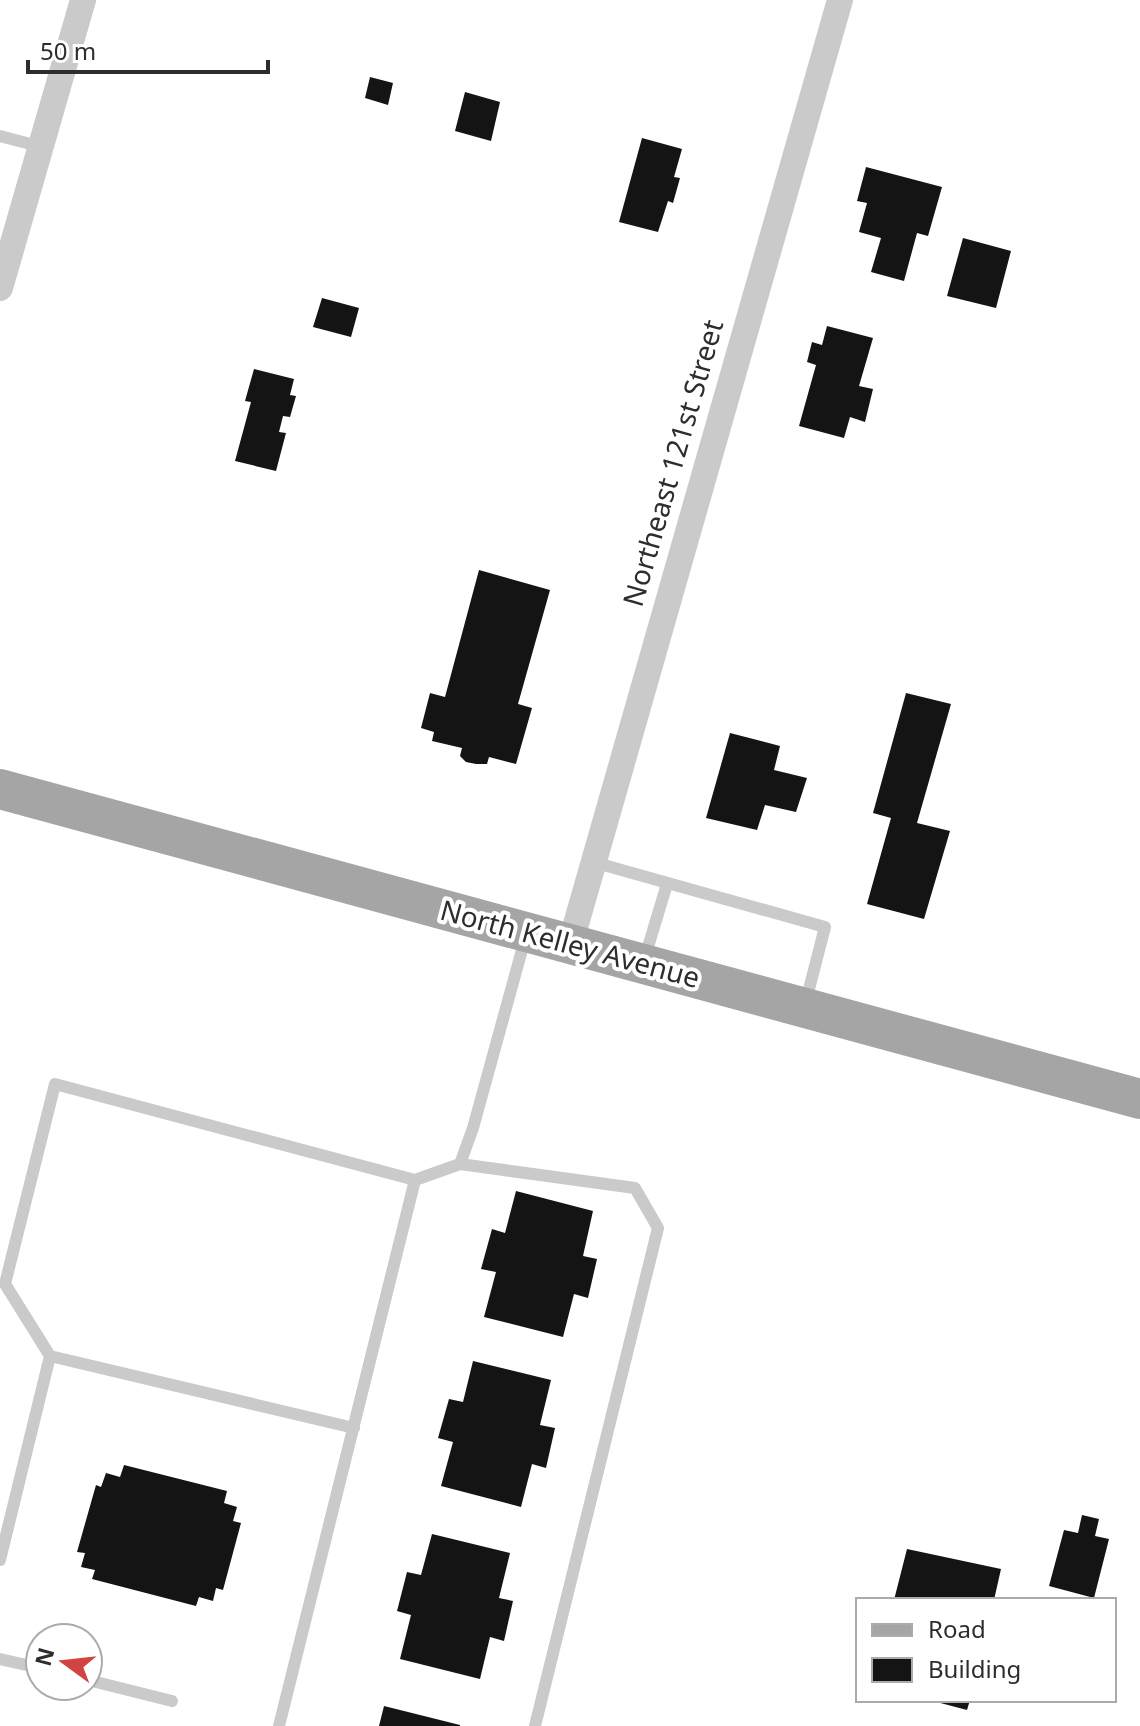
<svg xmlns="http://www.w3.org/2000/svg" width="1140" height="1726" viewBox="0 0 1140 1726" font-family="'Noto Sans',sans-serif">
	<rect width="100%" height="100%" fill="#fff"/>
	<!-- building -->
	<path fill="#141414" d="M370 77 393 83 388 105 365 98Z
		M465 92 500 102 491 141 455 131Z
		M642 138 682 149 674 177 680 178 673 203 668 201 658 232 619 222Z
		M866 167 942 187 928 236 917 233 904 281 871 272 881 238 859 232 867 203 857 201Z
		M963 238 1011 251 996 308 947 296Z
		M322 298 359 308 351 337 313 327Z
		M827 326 873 338 859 386 873 389 865 422 850 417 844 438 799 426 816 365 807 362 812 342 822 345Z
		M254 369 294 379 290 395 296 396 290 417 283 416 279 432 286 433 276 471 235 461 251 402 245 401Z
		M479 570 550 590 518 704 532 708 516 764 489 757 487 764H476L466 762 460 756 462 748 432 741 434 732 421 728 430 693 445 697Z
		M906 693 951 704 917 823 950 831 924 919 867 904 891 818 873 813Z
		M730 733 780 746 774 770 807 778 796 812 765 805 757 830 706 818Z
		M516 1191 593 1211 583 1256 597 1259 588 1298 574 1294 563 1337 484 1317 496 1272 481 1269 492 1229 505 1233Z
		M473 1361 551 1380 540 1425 555 1428 546 1468 532 1464 521 1507 441 1486 453 1442 438 1438 449 1399 463 1402Z
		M124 1465 227 1491 224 1503 237 1507 233 1521 241 1523 223 1590 216 1588 213 1601 199 1597 196 1606 92 1579 95 1570 81 1567 85 1553 77 1552 96 1485 101 1487 106 1473 120 1477Z
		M1082 1515 1099 1519 1095 1536 1109 1539 1094 1598 1049 1586 1064 1530 1078 1533Z
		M432 1534 510 1553 499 1598 513 1601 504 1641 490 1637 480 1679 400 1659 411 1615 397 1611 407 1572 421 1575Z
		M907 1549 1001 1569 994 1600H894Z
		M929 1700H970L967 1710Z
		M384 1706 460 1725V1726H379Z"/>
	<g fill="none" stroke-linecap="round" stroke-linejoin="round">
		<!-- lane -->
		<path stroke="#cacaca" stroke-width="12" d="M0 136 42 147
			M593 862 825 927 806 1001
			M645 957 667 884
			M460 1164 635 1188 658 1228 535 1726
			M50 1356 5 1284 55 1084 415 1180
			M0 1560 50 1356 354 1428
			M0 1659 40 1668
			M88 1680 172 1701
			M279 1726 415 1180 460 1164 473 1128 525 939"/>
		<!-- street -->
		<path stroke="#cacaca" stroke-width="26" d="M0 288 83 0
			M570 945 840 0"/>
		<!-- primary -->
		<path stroke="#a5a5a5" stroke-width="40" d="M0 789 1140 1099"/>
	</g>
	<g text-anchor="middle" stroke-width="8" stroke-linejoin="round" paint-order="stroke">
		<!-- street labels -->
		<g font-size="28" fill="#2d2d2d" stroke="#fff">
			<text transform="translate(673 463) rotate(-74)" y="10">Northeast 121st Street</text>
			<text transform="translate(570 944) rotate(15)" y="10">North Kelley Avenue</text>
		</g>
	</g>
	<!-- legend -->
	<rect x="856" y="1598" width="260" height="104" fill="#ffffff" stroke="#ababab" stroke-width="2"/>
	<rect x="872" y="1624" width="40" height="12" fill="#a5a5a5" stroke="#ababab" stroke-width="2"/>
	<text x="928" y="1638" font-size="24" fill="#2d2d2d">Road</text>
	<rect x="872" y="1658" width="40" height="24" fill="#141414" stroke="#ababab" stroke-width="2"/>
	<text x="928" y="1678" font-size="24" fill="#2d2d2d">Building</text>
	<!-- north arrow -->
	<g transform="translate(64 1662) rotate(285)"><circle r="38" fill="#ffffff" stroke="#ababab" stroke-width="2"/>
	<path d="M0-6L14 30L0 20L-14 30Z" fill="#d24441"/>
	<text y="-12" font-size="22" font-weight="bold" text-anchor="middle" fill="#2d2d2d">N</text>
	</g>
	<!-- scale -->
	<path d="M28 60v12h240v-12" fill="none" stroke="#2d2d2d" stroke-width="4"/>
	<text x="40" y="60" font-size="24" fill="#2d2d2d" stroke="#ffffff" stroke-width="6" paint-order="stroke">50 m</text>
</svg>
